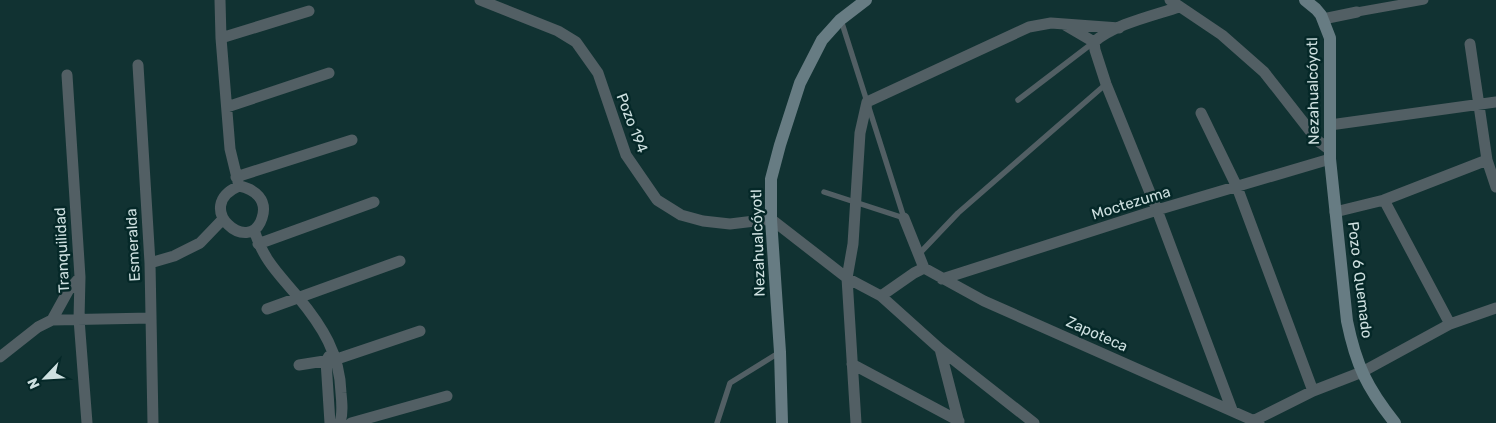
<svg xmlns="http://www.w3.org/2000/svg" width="1496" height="423" viewBox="0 0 1496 423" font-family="Rubik,sans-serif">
	<rect width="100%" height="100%" fill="#113232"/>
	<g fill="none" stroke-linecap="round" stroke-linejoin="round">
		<!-- service -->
		<path stroke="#525f64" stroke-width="5.5" d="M841 20 904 218
			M1018 100 1094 42
			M824 192 904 218
			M919 254 958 213 1106 84
			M717 423 730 383 780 352"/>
		<!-- pedestrian -->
		<path stroke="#525f64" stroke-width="9" d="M1357 12 1424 0"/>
		<!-- minor -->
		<path stroke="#525f64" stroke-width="11" d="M220 0 221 38 230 149 239 186
			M480 0 558 31 576 42 598 73 626 155 657 200 681 215 703 221 730 224 771 219 847 278 881 296 940 349 1034 423
			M1170 0 1222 35 1264 72 1318 141 1330 150
			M1323 19 1357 12
			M1065 25 1094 42
			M221 38 309 11
			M1094 42 1095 50 1106 84 1157 210 1232 410
			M1094 42C1115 24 1152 16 1179 7
			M1470 44 1487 160 1496 187
			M138 65 150 263 153 423
			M67 75 80 277 79 319 87 423
			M227 107 329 73
			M1201 113 1237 187 1313 391
			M1330 125 1496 102
			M236 177 352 140
			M239 186C255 189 268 200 262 218 250 257 191 207 239 186Z
			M1384 200 1450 324
			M1335 212 1384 200 1487 160
			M904 218 924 268
			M254 230C264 261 278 273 298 297 322 326 340 354 341 393 342 403 343 413 340 423
			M258 244 374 202
			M150 263 174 256 200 243 223 219
			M924 268 984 301 1259 423
			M942 279 1157 210 1330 159
			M881 296 914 273 924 268
			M267 309 400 261
			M52 320 68 291 80 277
			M940 349 959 423
			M329 356 326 361 330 423
			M0 357 38 327 52 320 151 318
			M852 364 959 421
			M299 365 337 359 420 331
			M1251 422 1313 391 1362 372 1450 324 1496 308
			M351 423 447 396
			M856 423 847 278 853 244 860 133 867 102 1029 27 1051 23 1119 28"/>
		<!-- secondary -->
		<path stroke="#677c83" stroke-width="12" d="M1305 0 1316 9 1321 15 1330 38V159L1347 321C1356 365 1367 388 1395 423
			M782 423 780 352 771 219V179L780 145 800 83 822 40 840 20 866 0"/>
	</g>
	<g text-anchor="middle" stroke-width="5" stroke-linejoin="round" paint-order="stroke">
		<!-- street labels -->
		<g font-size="15" fill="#cee0e0" stroke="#052828">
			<text transform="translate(1313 91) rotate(-91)" y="5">Nezahualcóyotl</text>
			<text transform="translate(632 123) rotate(69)" y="5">Pozo 194</text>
			<text transform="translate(1131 203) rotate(-17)" y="5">Moctezuma</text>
			<text transform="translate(758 243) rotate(-92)" y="5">Nezahualcóyotl</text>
			<text transform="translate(133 245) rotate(-93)" y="5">Esmeralda</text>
			<text transform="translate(62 250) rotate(-93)" y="5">Tranquilidad</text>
			<text transform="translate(1360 280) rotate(83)" y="5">Pozo 6 Quemado</text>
			<text transform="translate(1097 334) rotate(24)" y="5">Zapoteca</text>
		</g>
	</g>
	<!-- north arrow -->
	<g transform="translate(45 378) rotate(245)" stroke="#052828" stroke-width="4" paint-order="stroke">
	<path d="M0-4L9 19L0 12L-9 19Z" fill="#cee0e0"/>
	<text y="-8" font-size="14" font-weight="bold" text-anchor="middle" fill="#cee0e0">N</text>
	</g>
</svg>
